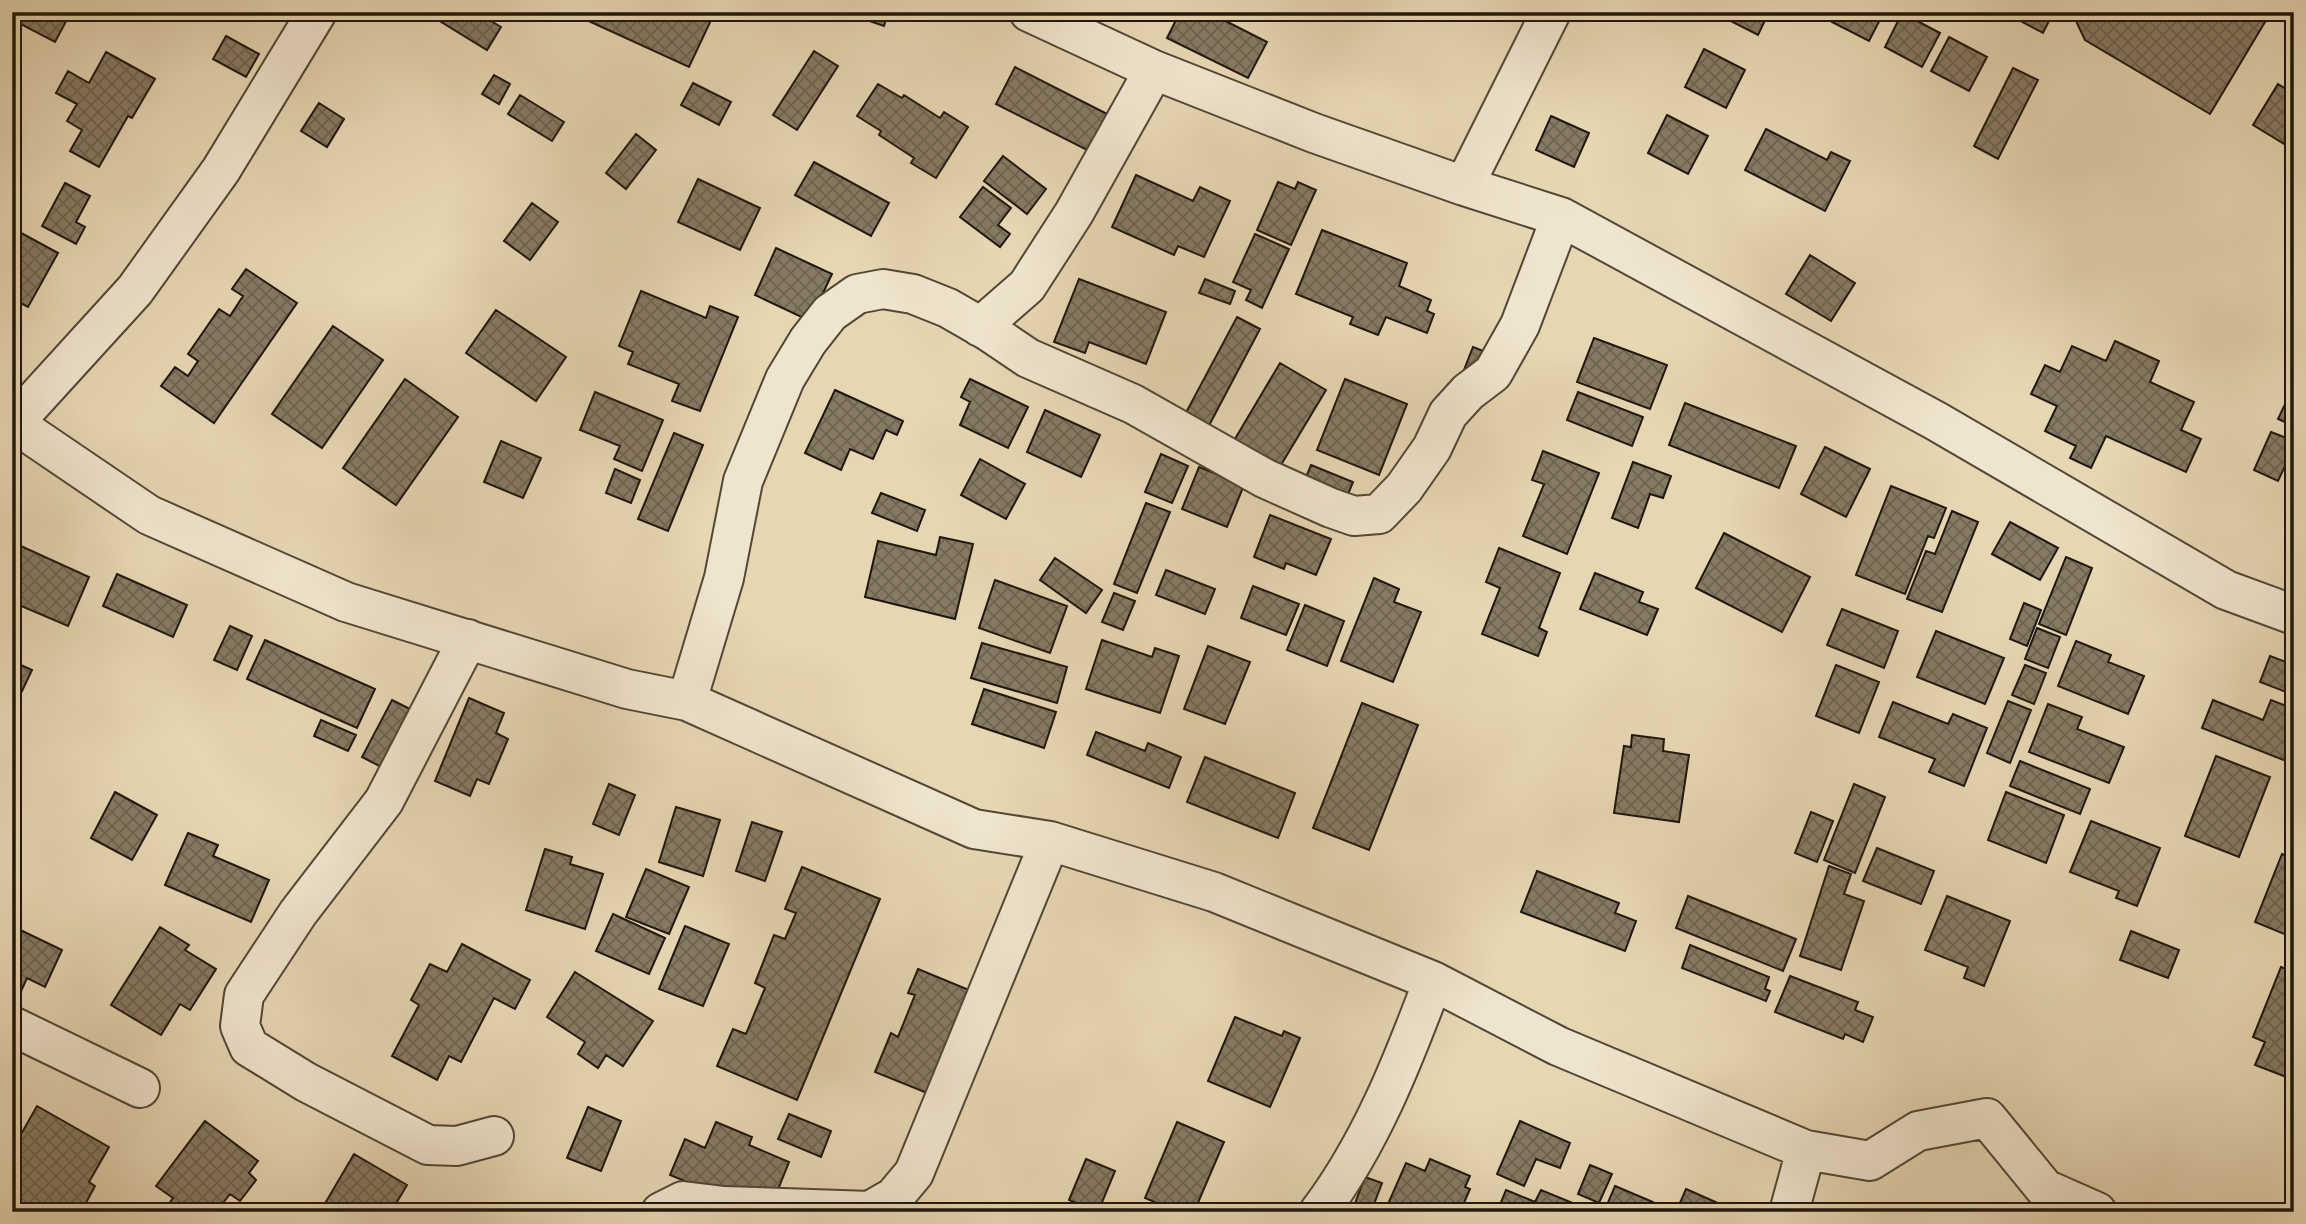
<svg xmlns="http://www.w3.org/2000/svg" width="2306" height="1224" viewBox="0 0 2306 1224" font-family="Vollkorn,serif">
	<defs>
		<pattern id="building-cross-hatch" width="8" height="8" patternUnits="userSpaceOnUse" patternTransform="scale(1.75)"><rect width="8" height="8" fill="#867a63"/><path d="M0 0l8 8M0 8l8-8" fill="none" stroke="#6d6350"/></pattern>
	</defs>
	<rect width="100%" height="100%" fill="#e6d6b2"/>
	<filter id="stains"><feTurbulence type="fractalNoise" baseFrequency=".00286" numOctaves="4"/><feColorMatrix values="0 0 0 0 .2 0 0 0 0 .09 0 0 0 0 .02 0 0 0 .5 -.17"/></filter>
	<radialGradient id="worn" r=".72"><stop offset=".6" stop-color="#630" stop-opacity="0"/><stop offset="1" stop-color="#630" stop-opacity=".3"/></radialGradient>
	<!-- building -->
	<path fill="url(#building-cross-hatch)" stroke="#1f170e" stroke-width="2" d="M17 12H71L55 42 13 20Z
		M425 12H476L501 27 487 50Z
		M585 12H706L713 16 689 67 582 18Z
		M843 12H888L884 26Z
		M1180 12H1208L1267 42 1248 78 1167 38Z
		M1718 12H1769L1758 35 1717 14Z
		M1837 12H1884L1869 41 1832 22Z
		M2018 12H2046L2052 15 2043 33 2015 18Z
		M2081 12H2271L2210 114 2085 40 2076 21Z
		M1902 13 1940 33 1922 67 1885 47Z
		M226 36 259 54 246 77 213 59Z
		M1949 37 1987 57 1969 91 1931 71Z
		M1704 49 1745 70 1726 108 1685 87Z
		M814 51 838 66 797 130 773 115Z
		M106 52 155 79 132 118 128 116 99 167 70 151 82 130 67 121 77 104 56 93 68 71 89 83Z
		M1015 67 1115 118 1097 155 996 104Z
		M2013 68 2038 80 1998 159 1974 146Z
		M494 75 510 84 499 104 482 94Z
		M693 83 731 102 719 125 681 105Z
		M878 84 902 98 904 95 940 118 944 112 968 127 936 178 911 163 914 158 879 135 881 131 857 116Z
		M2278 84 2294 94V150L2253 125Z
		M520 95 564 122 552 141 508 114Z
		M319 103 344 119 327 147 301 131Z
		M1667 115 1708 136 1688 174 1648 153Z
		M1551 116 1589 133 1574 167 1536 150Z
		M1766 129 1827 160 1831 152 1850 161 1825 211 1745 170Z
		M636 134 656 150 626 189 606 173Z
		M1003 156 1046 189 1027 214 984 181Z
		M814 162 889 203 871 236 795 195Z
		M1136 175 1193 201 1200 187 1230 201 1204 257 1178 246 1174 255 1112 227Z
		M698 179 760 208 740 250 678 222Z
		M1278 182 1295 189 1298 182 1316 190 1291 245 1257 230Z
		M65 183 90 196 76 222 85 227 76 244 42 226Z
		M983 187 1011 208 998 225 1010 234 1000 247 960 217Z
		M532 203 558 222 530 260 504 241Z
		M12 228 58 253 28 307 12 299Z
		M1322 230 1407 263 1399 286 1431 300 1427 311 1434 314 1427 333 1386 317 1378 335 1350 324 1353 317 1296 294Z
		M1255 234 1289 249 1262 308 1246 300 1251 290 1233 282Z
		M776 248 832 274 810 321 755 295Z
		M1810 255 1855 283 1831 321 1786 294Z
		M246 269 297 303 214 423 161 386 175 367 188 376 198 361 188 354 219 309 230 316 243 296 232 289Z
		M1079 279 1166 312 1146 364 1089 342 1085 353 1054 342Z
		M1205 279 1235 291 1230 304 1199 293Z
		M641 291 706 318 710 306 738 317 700 411 672 401 679 384 628 364 633 352 619 346Z
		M496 310 566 357 536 401 466 353Z
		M1237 317 1260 329 1205 433 1182 420Z
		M333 326 383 360 322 448 272 414Z
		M1594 338 1667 365 1650 409 1577 382Z
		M2115 341 2159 361 2150 382 2194 402 2181 430 2201 439 2186 472 2106 436 2091 468 2070 458 2076 446 2045 431 2057 406 2031 394 2045 365 2060 372 2072 346 2106 361Z
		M1473 347 1493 355 1483 378 1464 370Z
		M1280 363 1326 390 1278 470 1232 444Z
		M405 379 458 417 396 505 343 468Z
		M970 379 1028 407 1008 448 960 425 970 402 961 397Z
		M1345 379 1407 404 1379 475 1317 450Z
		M2294 385V426L2278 419Z
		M835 390 903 421 897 435 886 430 873 459 850 449 841 470 805 453Z
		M595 392 663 420 642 471 614 459 620 446 580 430Z
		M1578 392 1643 417 1632 446 1567 420Z
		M1685 403 1796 446 1779 488 1669 445Z
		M1045 410 1100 435 1081 477 1027 452Z
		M2271 432 2294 441V447L2278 481 2254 470Z
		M674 433 703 445 668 531 638 519Z
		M501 441 541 458 523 498 484 482Z
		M1825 447 1870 469 1846 517 1801 494Z
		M1543 451 1599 473 1567 554 1523 536 1544 484 1532 480Z
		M1161 454 1188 466 1172 503 1145 492Z
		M980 459 1025 484 1006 519 961 495Z
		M1633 462 1671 476 1663 498 1650 494 1638 528 1612 518Z
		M1311 465 1353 482 1344 504 1302 487Z
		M1199 467 1244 485 1227 527 1182 509Z
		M615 469 640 480 631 503 606 493Z
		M1891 486 1946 508 1934 538 1928 536 1905 594 1856 575Z
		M881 493 925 510 917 531 872 513Z
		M1146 503 1170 512 1137 593 1114 584Z
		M1952 511 1978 522 1942 612 1907 599 1926 551 1935 554Z
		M1270 515 1331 539 1316 575 1286 563 1284 569 1254 557Z
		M2010 522 2058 548 2040 580 1992 554Z
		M1724 533 1810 577 1782 632 1696 588Z
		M940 537 973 544 955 619 865 597 878 541 936 555Z
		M12 542 89 577 68 626 12 602Z
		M1499 548 1560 573 1539 628 1547 632 1538 656 1482 634 1500 588 1486 582Z
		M2066 557 2092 568 2066 635 2039 624Z
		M1055 558 1102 590 1086 613 1040 580Z
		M1166 570 1215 589 1205 614 1156 595Z
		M1595 573 1643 592 1639 602 1658 609 1647 635 1580 609Z
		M117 574 187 605 173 637 103 606Z
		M1374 578 1399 589 1394 602 1421 612 1393 682 1341 661Z
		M995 580 1067 606 1050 653 979 628Z
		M1253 586 1299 604 1286 635 1241 618Z
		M1114 593 1135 601 1123 630 1102 622Z
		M2024 603 2041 610 2027 646 2010 639Z
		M1305 605 1344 621 1327 666 1287 650Z
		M1842 609 1898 631 1884 668 1827 645Z
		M230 626 252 636 237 670 214 660Z
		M2037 628 2060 637 2048 668 2025 659Z
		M1936 631 2004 658 1985 704 1917 677Z
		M265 640 375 689 357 728 247 679Z
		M1102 640 1152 657 1155 648 1179 656 1160 713 1086 689Z
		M2076 641 2111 655 2108 662 2144 676 2128 714 2058 686Z
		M982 643 1067 667 1057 703 971 678Z
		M1208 646 1250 662 1225 724 1184 709Z
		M2270 656 2294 665V695L2260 682Z
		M12 661 32 670 12 712Z
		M1836 665 1879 682 1859 733 1816 716Z
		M2025 665 2046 673 2034 704 2012 695Z
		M984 689 1056 712 1044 748 972 724Z
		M469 698 504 713 496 733 508 739 489 784 477 779 470 796 435 781Z
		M392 700 418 713 389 771 362 757Z
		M2213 700 2263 720 2271 700 2294 709V724L2291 731 2294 732V742L2286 761 2202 728Z
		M2008 701 2031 710 2010 763 1987 753Z
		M1893 702 1948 724 1953 714 1987 728 1964 786 1929 772 1935 759 1879 737Z
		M1362 703 1418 725 1369 850 1313 828Z
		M2048 704 2082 717 2077 729 2124 747 2109 783 2029 752Z
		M321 720 356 735 348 751 314 736Z
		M1096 732 1145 751 1148 743 1181 757 1169 788 1087 755Z
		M1632 735 1664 739 1663 751 1689 755 1679 822 1614 813 1624 746 1631 747Z
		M2216 756 2270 777 2239 857 2185 836Z
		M1205 757 1295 793 1278 838 1187 802Z
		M2020 761 2090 789 2080 814 2010 786Z
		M609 784 635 795 619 835 593 824Z
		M1854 784 1885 797 1855 873 1824 860Z
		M115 792 157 815 132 860 91 838Z
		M2006 792 2064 815 2046 863 1988 840Z
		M676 807 720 820 703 876 659 862Z
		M1811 812 1833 821 1817 862 1795 853Z
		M2091 821 2160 848 2137 906 2116 898 2119 891 2070 872Z
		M752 822 782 832 765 881 736 871Z
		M188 833 218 845 213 856 269 880 251 922 165 885Z
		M1877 848 1934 871 1921 904 1863 881Z
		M545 849 572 857 570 864 603 874 585 929 526 910Z
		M2282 854 2294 859V938L2255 922Z
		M1829 866 1851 874 1844 894 1864 901 1841 970 1800 956Z
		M802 867 880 899 797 1100 717 1066 733 1029 746 1034 765 988 755 983 774 935 785 939 796 913 785 909Z
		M646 869 689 887 669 934 626 917Z
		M1537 871 1619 903 1615 913 1636 921 1625 951 1521 912Z
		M1688 896 1796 939 1783 971 1676 928Z
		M1947 896 2010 921 1984 986 1964 978 1968 967 1925 950Z
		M613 914 665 938 649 974 596 951Z
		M12 926 62 950 45 987 27 978 12 1011Z
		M685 926 729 944 703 1006 659 989Z
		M160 927 189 945 185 950 216 969 190 1010 180 1004 161 1035 111 1005Z
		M2131 931 2179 950 2168 978 2120 960Z
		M462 944 530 980 515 1009 494 998 461 1062 449 1056 437 1080 392 1056 419 1005 411 1000 430 964 447 972Z
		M1690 945 1769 977 1765 989 1770 991 1766 1001 1682 968Z
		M2281 967 2294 972V1080L2255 1065 2265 1042 2253 1037Z
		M918 969 969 990 927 1093 875 1072 891 1033 898 1037 915 995 908 993Z
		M575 972 653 1021 623 1066 606 1055 598 1068 578 1054 585 1042 547 1017Z
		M1790 976 1858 1002 1855 1010 1873 1017 1863 1042 1845 1034 1843 1039 1775 1012Z
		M1235 1017 1282 1036 1284 1031 1300 1038 1270 1107 1208 1081Z
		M37 1106 109 1147 89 1182 95 1186 81 1212H12V1150Z
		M588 1107 621 1121 601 1171 567 1158Z
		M789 1114 831 1131 821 1157 778 1139Z
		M205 1121 258 1161 249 1173 256 1180 240 1201 230 1194 216 1212H163L173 1198 156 1186Z
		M1520 1121 1570 1143 1560 1168 1536 1159 1524 1186 1497 1174Z
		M716 1122 752 1137 749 1145 789 1162 773 1202 731 1200 670 1175 685 1139 705 1148Z
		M1177 1122 1224 1142 1194 1212H1178L1145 1198Z
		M354 1154 407 1185 391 1212H320Z
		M1086 1159 1115 1171 1098 1212 1069 1200Z
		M1430 1159 1470 1176 1465 1187 1470 1189 1460 1212H1405L1388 1204 1406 1163 1425 1171Z
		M1590 1165 1612 1174 1599 1203 1578 1194Z
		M1365 1177 1382 1183 1371 1212 1354 1206Z
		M1615 1186 1653 1202 1649 1212H1604Z
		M1686 1189 1738 1212H1676Z
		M1506 1190 1535 1202 1541 1190 1580 1206 1577 1212H1497Z"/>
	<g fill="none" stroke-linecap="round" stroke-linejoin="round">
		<!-- minor casing -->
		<g stroke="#514737" stroke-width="42">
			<path id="minor" d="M1029 12 1154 70 1314 133 1464 186 1561 217 1936 421 2226 590 2294 615
				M1464 186 1551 12
				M980 327 1027 286 1074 213 1154 70
				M12 422 149 515 346 602 627 689 687 701 974 829 1050 841 1214 892 1433 981 1558 1046 1806 1150 1870 1161 1918 1131 1987 1118 2045 1189 2097 1212
				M12 425 135 290 221 170 317 12
				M468 639 384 801 298 913 244 995 240 1026 249 1047 306 1082 428 1145 457 1146 494 1136
				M687 701 724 578 743 481 785 379 808 341 830 313 857 294 883 289 913 294 948 308 988 331 1028 358 1133 404 1264 478 1331 508 1354 516 1379 514 1404 488 1432 448 1448 414 1468 392 1493 373 1520 325 1561 217
				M12 1026 140 1088
				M661 1212 683 1201 724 1206 870 1211 894 1197 914 1173 1050 841
				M1319 1212C1371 1143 1403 1061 1433 981
				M1789 1212 1806 1150"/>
		</g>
		<!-- minor -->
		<use href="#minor" stroke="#efe4cd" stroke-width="38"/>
	</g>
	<!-- margin -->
	<rect width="2306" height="1224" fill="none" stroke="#e6d6b2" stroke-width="42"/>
	<rect x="14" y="14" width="2278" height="1196" fill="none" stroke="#1f170e" stroke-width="3.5"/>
	<rect x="21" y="21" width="2264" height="1182" fill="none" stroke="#1f170e" stroke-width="2"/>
	<rect width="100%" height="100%" filter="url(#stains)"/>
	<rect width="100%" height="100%" fill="url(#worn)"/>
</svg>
